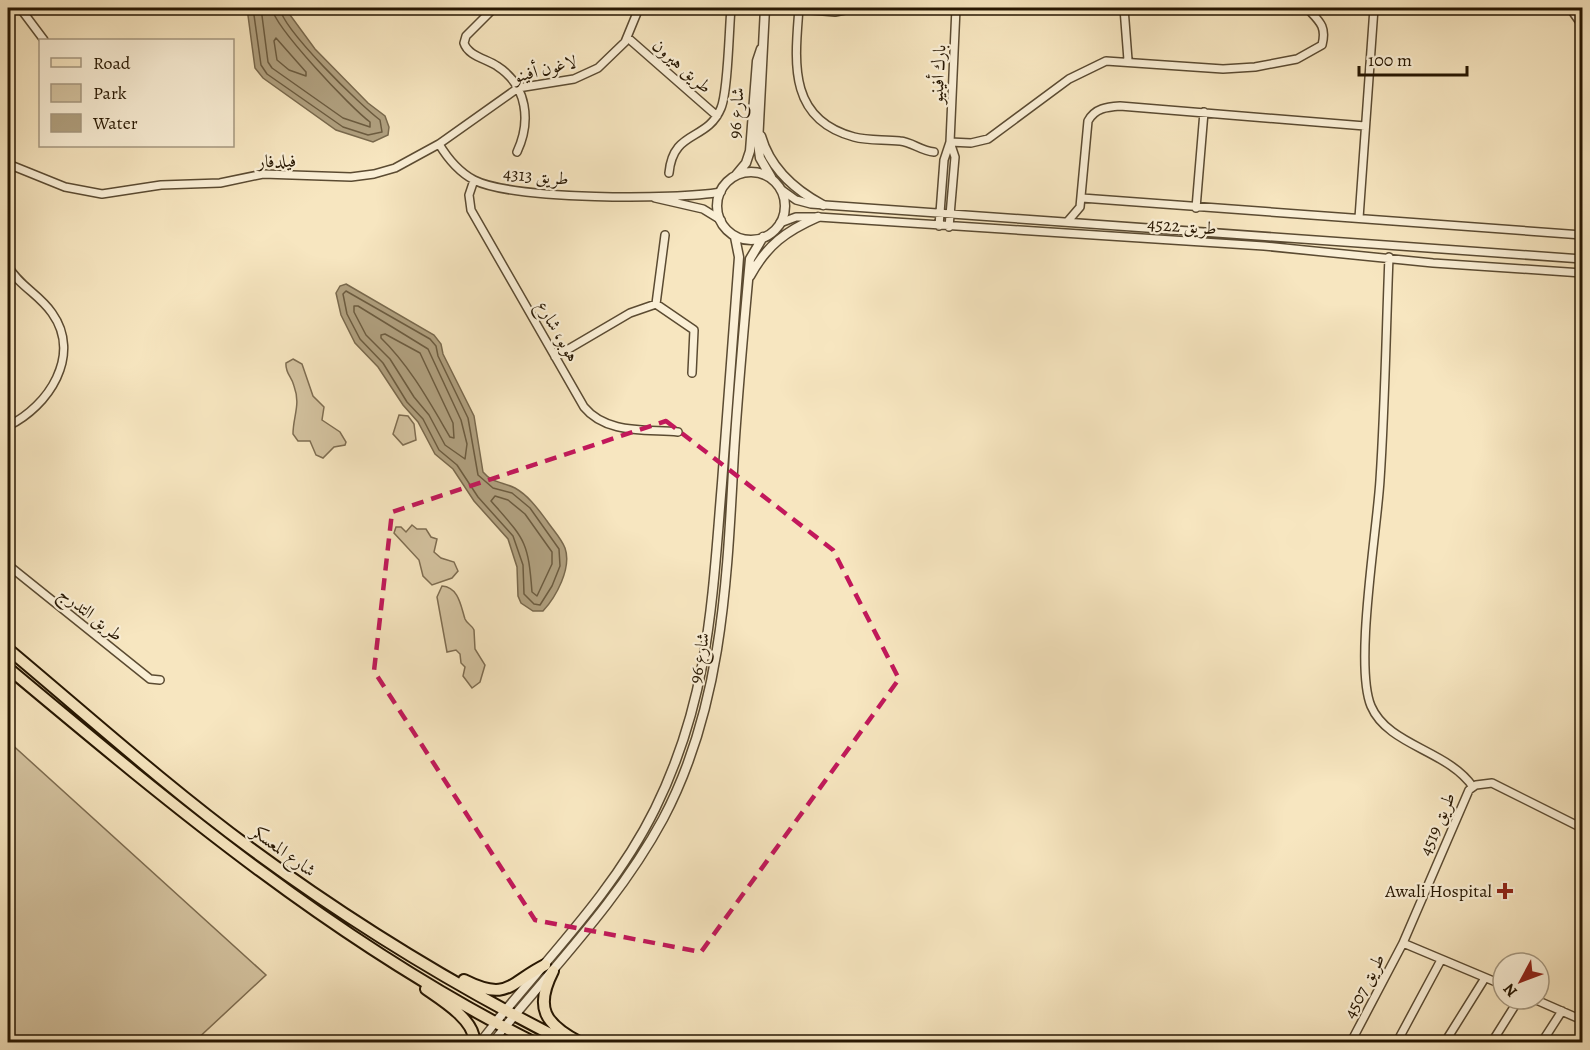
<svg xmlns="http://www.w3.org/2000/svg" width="1590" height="1050" viewBox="0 0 1590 1050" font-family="Alegreya,Amiri,serif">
	<rect width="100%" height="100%" fill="#f7e6c0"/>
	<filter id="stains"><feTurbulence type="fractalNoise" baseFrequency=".00333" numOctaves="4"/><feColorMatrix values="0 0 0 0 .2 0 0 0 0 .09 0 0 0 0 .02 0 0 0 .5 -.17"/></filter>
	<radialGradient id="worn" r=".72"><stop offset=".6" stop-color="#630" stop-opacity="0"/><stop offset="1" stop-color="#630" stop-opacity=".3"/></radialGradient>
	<!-- green -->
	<path fill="#d4c3a0" stroke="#7e6d51" stroke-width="1.5" d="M293 359 302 364 313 396 324 407 322 420 340 432 346 442 345 445 334 447 323 458 316 455 310 441H298L293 434C293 416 301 405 294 386 292 377 285 373 286 363Z
		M399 415 408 416 414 424 416 440 403 445 393 434Z
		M412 525 417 529H426L431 537 437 539 434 552 441 558 454 562 458 571 452 578 432 585 423 576 419 560 394 533 396 527H401L406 532Z
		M442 586C459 587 461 607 465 619 467 624 472 625 474 630L475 649 485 665 480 682 472 688 463 676 465 667 461 663 460 654 456 650 447 652 437 597Z
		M8 741 266 975 194 1042H8Z"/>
	<!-- water -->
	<path fill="#b0a07f" stroke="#79694d" stroke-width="1.5" d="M247 8H285L315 49 368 103 385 116 389 127 388 135 373 142 336 130 263 78 255 68Z
		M346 284 434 335 441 344 443 354 474 416 483 472C492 483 503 482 515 488 529 496 538 509 547 521 553 530 561 538 565 548 572 568 556 597 543 611H533L521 603 518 596 517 567 508 539 474 501 453 469 435 454 418 422 403 405 378 367 355 343 341 315 336 293 340 286Z"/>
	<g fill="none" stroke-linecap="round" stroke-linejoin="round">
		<!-- shore -->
		<path stroke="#6c5c40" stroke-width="1.5" d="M253 8 261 65 267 74 343 127 368 135 382 132 380 120C361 106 282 29 280 8
			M261 8 268 62 272 68 343 118 370 127V122C352 109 274 27 272 8
			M276 38 306 72V76L289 70 277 60 274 41Z
			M346 291 430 339 436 346 438 356 468 418 478 475 493 488 512 493 530 508 559 549 560 566 552 586 540 605 534 604 524 594 523 565 513 536 478 497 457 465 439 450 423 419 407 402 383 363 360 339 347 314 343 294Z
			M354 306H358L428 349 461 420 467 444 465 459 445 445 429 415 414 397 390 359 366 335 354 312Z
			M385 334 420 353 453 423 454 438 450 437C430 403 410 366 381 338V335Z
			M495 496 508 500 525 514 552 552V564L537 596 532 592C528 540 525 540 491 501Z"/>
		<!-- minor casing -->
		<g stroke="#5b4b32" stroke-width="10">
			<path id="minor" d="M20 8 44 40
				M494 8 466 36 464 43C468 56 487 59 497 66 528 86 531 122 517 152
				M799 8C795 61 787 119 854 137 869 141 884 139 900 141 912 142 921 151 934 152
				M1124 8 1128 60
				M1570 8 1582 25
				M799 9 835 12 855 8
				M628 38 717 116
				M950 142 971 143 988 139 1069 79 1106 61 1223 69 1255 67 1297 59 1322 45C1327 26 1319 21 1307 8
				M439 144C448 159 459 172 474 180 513 200 676 200 721 192
				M8 164 65 187 102 194 161 185 220 183 263 174 351 177 374 174 395 168 439 144 518 88 574 79 598 68 625 42 639 8
				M669 173C673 129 707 142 721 108 728 91 729 30 731 8
				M474 180 469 195 471 210 584 407C606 434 645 429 678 432
				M782 190 796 200 811 204 1582 259
				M655 198 703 209 721 220
				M1082 198 1582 235
				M1196 208 1204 112
				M1359 218 1374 8
				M1068 221 1080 207 1088 121C1095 108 1107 107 1120 106L1365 126
				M780 223 796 217H818L1264 246 1433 263 1582 273
				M939 226 944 160 950 142 956 8
				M949 227 955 157 950 142
				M1389 257C1386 331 1385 406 1380 480 1377 531 1354 665 1371 706 1388 746 1448 750 1473 787
				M8 266C19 286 39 294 52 313 82 355 49 406 8 426
				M656 304 665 235
				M555 357 630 313 656 304 694 330 692 373
				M8 565 150 679 160 680
				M1403 943 1503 985
				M1534 999 1582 1020
				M480 1042 495 1023
				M493 1042 504 1028
				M1351 1042 1403 943 1469 790 1476 785 1492 783 1582 828
				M1397 1042 1441 960
				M1445 1042 1485 978
				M1492 1042 1519 999
				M1542 1042 1562 1011"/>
		</g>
		<!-- tertiary casing -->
		<g stroke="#5b4b32" stroke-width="11">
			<path id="tertiary" d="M765 8 758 143 760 158 771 177
				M761 136C770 168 795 190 823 205
				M717 206a34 34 0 1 1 68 0a34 34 0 1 1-68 0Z
				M736 175 746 163 750 151 757 61 761 49
				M750 276C767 245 786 231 818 217
				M495 1023C551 954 615 890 655 809 709 699 712 602 722 483 727 408 734 332 739 257L735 237
				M504 1028C560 960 621 897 663 819 723 706 727 578 734 453 738 389 744 324 750 259L763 237"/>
		</g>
		<!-- primary casing -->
		<g stroke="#271702" stroke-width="14">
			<path id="primary" d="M8 649C88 716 166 786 250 848 349 921 455 986 566 1042
				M8 668C173 806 339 945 533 1042
				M553 971C534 1008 545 1024 579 1042
				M464 980C508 1002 509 983 545 965
				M426 989C442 1000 476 1021 474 1042"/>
		</g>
		<!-- minor -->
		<use href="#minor" stroke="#faefd6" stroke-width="7"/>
		<!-- tertiary -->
		<use href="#tertiary" stroke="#faefd6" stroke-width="8"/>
		<!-- primary -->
		<use href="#primary" stroke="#f7e6c0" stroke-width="10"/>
	</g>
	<!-- marked area -->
	<path fill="none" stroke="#c2185b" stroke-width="4.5" stroke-dasharray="12 8" stroke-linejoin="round" d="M666 421 833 550 899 679 701 952 535 920 374 671 392 512Z"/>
	<!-- markers -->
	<path fill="#8f2418" stroke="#faefd6" stroke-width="2" d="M1502 882h6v6h6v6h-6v6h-6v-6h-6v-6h6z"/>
	<g text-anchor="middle" stroke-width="4.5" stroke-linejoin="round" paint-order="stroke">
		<!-- street labels -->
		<g font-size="18" fill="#271702" stroke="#faefd6">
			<text transform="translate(682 66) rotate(41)" y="6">طريق هيرون</text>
			<text transform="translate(545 69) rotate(-14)" y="6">لاغون أفينو</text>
			<text transform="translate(938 74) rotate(-87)" y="6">بارك أفينيو</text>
			<text transform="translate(736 113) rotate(-86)" y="6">شارع 96</text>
			<text transform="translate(277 161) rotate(-1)" y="6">فيلدفار</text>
			<text transform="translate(536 176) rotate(5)" y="6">طريق 4313</text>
			<text transform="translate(1182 226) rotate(4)" y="6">طريق 4522</text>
			<text transform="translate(558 331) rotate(60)" y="6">هوبو، شارع</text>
			<text transform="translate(91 614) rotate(38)" y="6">طريق التدرج</text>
			<text transform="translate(699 658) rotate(-80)" y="6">شارع 96</text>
			<text transform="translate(1437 824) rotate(-67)" y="6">طريق 4519</text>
			<text transform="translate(284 851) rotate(36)" y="6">شارع المعسكر</text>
			<text transform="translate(1364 986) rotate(-63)" y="6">طريق 4507</text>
		</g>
		<!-- poi labels -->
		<g font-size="18" fill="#271702" stroke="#faefd6" text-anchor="end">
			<text x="1492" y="897">Awali Hospital</text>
		</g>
	</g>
	<!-- margin -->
	<rect width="1590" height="1050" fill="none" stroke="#f7e6c0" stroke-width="30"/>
	<rect x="9" y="9" width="1572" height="1032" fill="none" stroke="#271702" stroke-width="3"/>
	<rect x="15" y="15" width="1560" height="1020" fill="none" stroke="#271702" stroke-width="1.5"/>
	<!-- legend -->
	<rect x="39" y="39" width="195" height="108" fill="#faefd6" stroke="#a69981" stroke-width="1.5"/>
	<rect x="51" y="58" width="30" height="9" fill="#f7e6c0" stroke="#a69981" stroke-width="1.5"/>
	<text x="93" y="69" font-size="18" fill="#271702">Road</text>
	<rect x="51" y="84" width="30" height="18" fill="#d4c3a0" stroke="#a69981" stroke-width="1.5"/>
	<text x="93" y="99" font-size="18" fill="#271702">Park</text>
	<rect x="51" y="114" width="30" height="18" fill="#b0a07f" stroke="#a69981" stroke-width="1.5"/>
	<text x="93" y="129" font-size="18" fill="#271702">Water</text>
	<!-- north arrow -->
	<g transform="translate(1521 981) rotate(229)"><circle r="28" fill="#faefd6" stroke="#a69981" stroke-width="1.5"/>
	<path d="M0-4.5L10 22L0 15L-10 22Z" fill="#8f2418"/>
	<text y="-9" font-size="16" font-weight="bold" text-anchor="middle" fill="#271702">N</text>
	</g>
	<!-- scale -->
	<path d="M1359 66v9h108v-9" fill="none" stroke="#271702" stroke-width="3"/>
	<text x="1368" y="66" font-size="18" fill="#271702" stroke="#faefd6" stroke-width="4.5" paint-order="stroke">100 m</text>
	<rect width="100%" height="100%" filter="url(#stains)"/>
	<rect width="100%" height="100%" fill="url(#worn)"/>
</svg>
